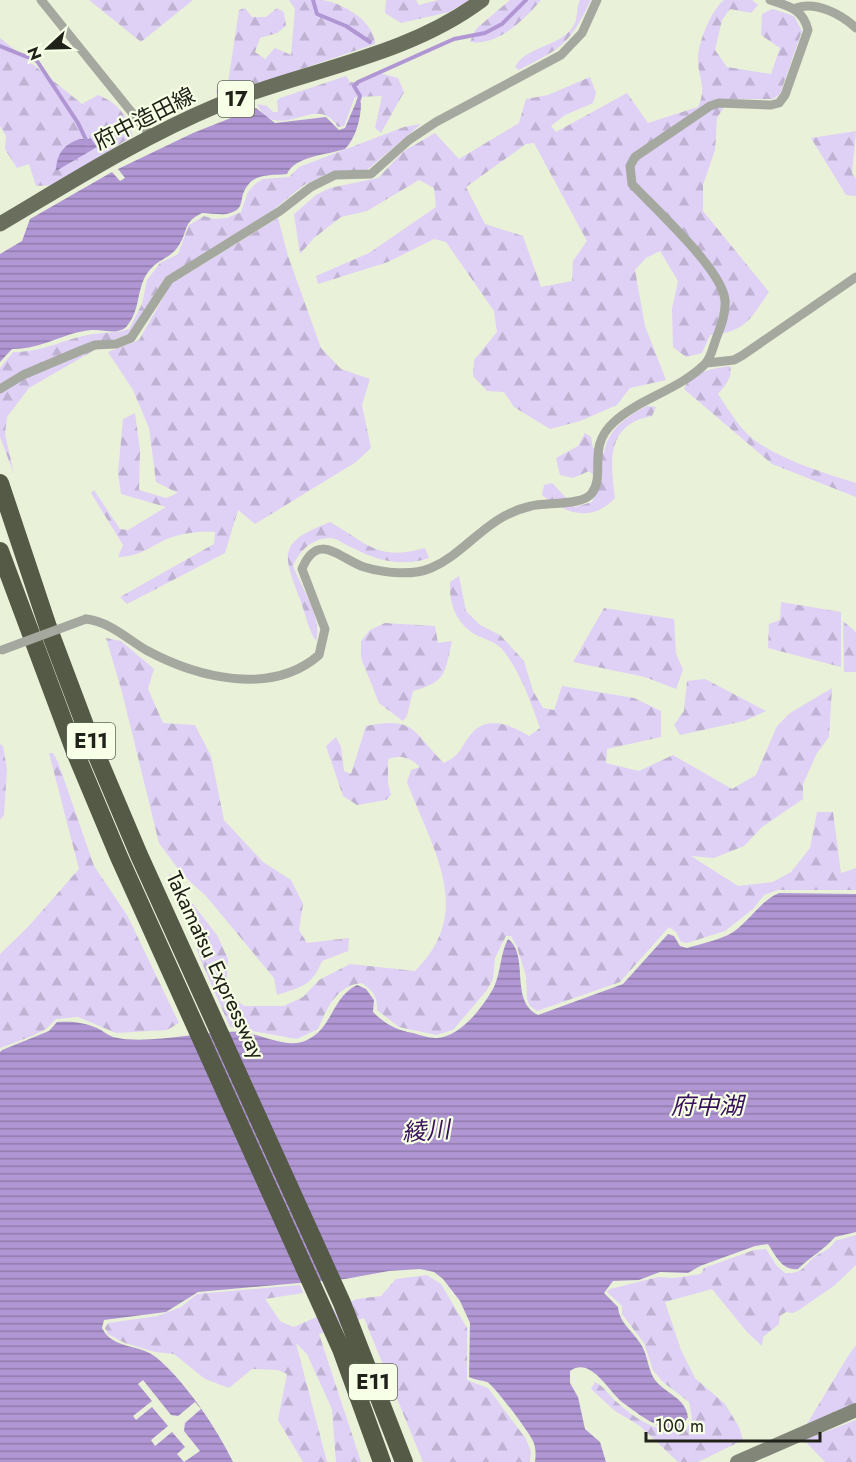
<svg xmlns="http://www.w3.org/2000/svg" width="856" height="1462" viewBox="0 0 856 1462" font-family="Jost,'Noto Sans JP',sans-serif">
	<defs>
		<pattern id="forest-firs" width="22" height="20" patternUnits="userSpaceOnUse" patternTransform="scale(1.5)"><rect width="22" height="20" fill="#dfd0f6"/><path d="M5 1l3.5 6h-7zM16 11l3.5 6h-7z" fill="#bfb2d2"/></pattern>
		<pattern id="water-rules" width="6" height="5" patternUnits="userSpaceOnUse" patternTransform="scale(1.5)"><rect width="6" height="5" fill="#b097d4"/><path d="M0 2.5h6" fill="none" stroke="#8f7bab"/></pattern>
	</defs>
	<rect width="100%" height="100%" fill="#eaf1d9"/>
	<!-- forest -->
	<path fill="url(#forest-firs)" fill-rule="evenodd" d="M89 0H193L141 42Z
		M289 0C299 0 313 0 323 0 344 4 374 21 375 44L227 94H217L216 90 228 83 239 10 245 8 252 17H266L277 8 284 12 286 26 277 33 260 38 255 52 265 59 275 48 291 55 295 9Z
		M386 0H416L419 5 438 0H470L449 12 401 23 385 13Z
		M510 0H541C524 20 498 46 470 42L476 29Z
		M580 0H591C569 45 562 48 519 70L515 67C526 45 564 47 575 23 578 16 576 7 580 0Z
		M724 0H752L758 5 751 13 730 9 722 20 715 50 727 67 771 74 780 48 761 35 762 14 773 9 794 16 802 31 780 94 773 99H729L717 118 715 150 703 185V211L769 292C749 320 747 331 710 335L702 353 686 357 673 347 672 309 678 281 660 251 646 258 635 270 645 326 666 380 630 388 617 405 580 421 550 429 514 407 504 392 487 391 473 376 474 360 497 332 494 311 446 242 434 239 388 262 318 284 316 276 369 253 436 207 434 188 419 180 367 211 341 217 314 238 300 254 294 214 316 195 330 188 378 178 404 151 435 133 459 159 519 123 526 99 548 95 590 77 596 93 593 103 565 115 551 126 556 132 627 93 648 123 698 107C707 87 699 81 698 61 697 45 711 10 724 0ZM534 143 587 241 573 261 572 281 541 287 523 236 485 224 466 187 526 144Z
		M0 38 82 104 98 95C118 103 127 115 133 136L54 185 36 186 29 164 17 168 5 149 6 136 0 126Z
		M380 73 398 78 404 92 381 133 375 128 382 96 355 97 344 126 338 127C336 124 332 119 329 117 309 103 274 141 257 104L267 106 273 112H278L277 101 280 98 346 76 350 82 361 83Z
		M421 124 367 170 333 171 304 185 273 210 165 278 129 334 110 341 29 388 7 417 5 434 14 474 0 437V368L13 352C42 352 60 341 87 335 102 332 115 334 129 329L142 304 147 280 160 263 178 254 189 225 204 216 214 219 227 218 241 212 248 192 255 184 263 179 289 177 299 167 404 127Z
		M856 131 852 173 856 179V196L846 195 811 138Z
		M278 218 288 256 321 348 341 369 370 379 362 405 371 448 356 462 255 524 238 510 225 553 127 604 120 597 214 544 215 532C198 531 182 533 167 539 149 547 139 557 118 557L123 545 91 493 94 490 120 529 128 530 166 507 121 494 118 473 123 419 135 413 140 450 139 490 166 498 178 493 156 482 149 428 133 390 108 352 139 340 171 284Z
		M730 366C733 377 725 386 718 394 730 412 741 432 760 444 788 462 824 473 856 483V497L772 464 684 389C692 371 712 369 730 366Z
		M647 406 656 407 652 416C606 424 610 461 615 498 591 523 567 514 542 495L544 485 552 483 575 507 592 502 601 483 589 471 573 478 560 475 556 458 578 446 585 433 591 437 593 448 604 453C608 429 626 417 647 406Z
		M330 522C370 545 377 561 425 548L429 558C402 567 377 561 353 548 347 546 338 539 332 538 313 537 299 551 293 566 301 587 323 618 316 641 308 630 306 615 301 602 283 554 276 543 330 522Z
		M459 576 466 611 480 625 500 635 524 661 533 691 543 708 554 710 562 686 634 698 661 711V737L607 749 606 763 639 771 673 755 732 789 756 775 777 726 790 713 832 688 829 737 817 753 803 784V799L762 827 744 846 714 858 691 856 738 886 773 882 791 872 810 848 817 812H833L841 873 856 868V890H778L764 895 753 909 725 931 687 943 681 942 676 932 669 927 620 982 537 1011 530 1006 527 999 526 976 517 947 511 936H506L495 958 493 979 487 990 453 1030 436 1035 399 1027 377 1010C378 997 373 991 362 983 337 985 327 1008 318 1029L297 1039 230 1027 202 963 168 872 217 935 228 959 226 992 244 1006H284L303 997 319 980 350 964 415 971C476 911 432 849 407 782L411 770 420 767C410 757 401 755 388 759V783L391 795 386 800 357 805 343 796 326 746 336 737 341 747 344 771 351 774 366 726C416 716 412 732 444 763 463 754 460 746 473 732 488 715 514 726 529 736L540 728C531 702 520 671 502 649 492 639 480 639 470 631 454 619 449 601 450 582Z
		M781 602 841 612V667L768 648 769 624 780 620Z
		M604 608 674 619 676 653 683 670 676 689 645 677 573 662Z
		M843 621 856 632V672H844Z
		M385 623 435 626 438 643 452 641C445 673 446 682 413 691L407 716 403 721 379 703 361 658V641L370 630Z
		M106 638 121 641 154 669 148 689 163 723 195 725 211 756 224 820 263 862 291 880 303 904 299 930 307 943 349 938 348 951 322 961C312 986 301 987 277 995L274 978 206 896 182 874 159 843 122 692Z
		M705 679 766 711 744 721 680 735 674 725 684 711 687 681Z
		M0 744 3 746 7 769 4 815 0 820Z
		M49 753H53L58 762 94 866 127 915 179 1023 167 1030 116 1033 78 1017 56 1019 46 1029 32 1036 0 1048V954L28 927 79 869Z
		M856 1235V1265L835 1285 799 1310 793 1313 786 1312 780 1316 779 1324 763 1337 762 1346 747 1332 712 1289 665 1302 681 1350 695 1378 725 1404 739 1427 743 1440 698 1462H678L640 1426 615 1411 591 1389 595 1382C605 1387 610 1397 619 1404 635 1419 664 1437 686 1430L692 1418 689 1402 663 1382 653 1370 644 1343 622 1314V1306L607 1292 610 1289 658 1277 674 1278 701 1274 704 1268 754 1250 766 1249 776 1265 785 1273C801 1274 803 1268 813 1258 821 1251 829 1252 835 1241Z
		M427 1275 441 1284 467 1328V1380L488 1388 526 1439 531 1452 530 1462H423L364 1318 319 1334 361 1462H336L332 1409 307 1354 296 1343 327 1462H303L278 1420 287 1374 278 1370 252 1369 229 1388 205 1379 174 1354 155 1352 125 1343 108 1334 105 1328 108 1323 158 1316 181 1307 197 1294 300 1285 303 1293 265 1299 281 1322 294 1327 357 1299 381 1296 396 1279Z
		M856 1345V1403L807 1424 848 1356Z
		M856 1420V1462H825L804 1440Z"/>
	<!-- water -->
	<path fill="url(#water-rules)" d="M357 100 361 103C361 118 356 138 345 149 327 155 295 156 287 174 269 176 251 172 243 194 241 201 242 207 235 211 225 217 213 213 202 213 181 223 189 233 177 248 167 261 154 259 144 279 137 294 139 312 127 326 118 336 104 329 92 330 64 332 44 349 12 349L0 362V254L22 241 30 219 112 172 120 181 125 178 118 169 193 133 256 108 275 123 326 117 339 130 345 128Z
		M80 139H91L97 147 56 171C56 154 64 144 80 139Z
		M779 893 856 894V1232L835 1237C823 1251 811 1256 798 1269 782 1271 776 1256 768 1244L755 1246 700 1266 688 1273 660 1272 639 1280 613 1281 604 1293 618 1307C619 1323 634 1332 642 1346 648 1357 648 1370 655 1380 667 1395 685 1397 688 1417L680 1429C660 1432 637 1413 622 1402 608 1391 591 1356 570 1371V1383L578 1397 585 1429 600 1442 606 1462H535C536 1454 536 1446 532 1439 528 1431 493 1384 487 1382 481 1380 475 1380 469 1377L470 1323 460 1301 443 1279 434 1272 420 1269 389 1271 345 1279 198 1292 166 1312 104 1320 102 1328C113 1350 139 1343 157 1358 184 1380 218 1430 233 1462H0V1052L2 1050 49 1031 57 1022C71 1021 83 1022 97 1028 102 1030 107 1035 113 1037 149 1046 202 1030 240 1032 260 1033 287 1050 307 1040 333 1028 331 998 357 985L366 989 374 1000 373 1012C385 1024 396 1030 413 1033 420 1035 429 1038 436 1038 461 1037 483 1007 494 987 501 972 500 954 508 939 530 955 509 1001 538 1015L623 984 668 934 674 936 680 946 687 948C700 944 715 941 728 935 748 925 758 902 779 893Z"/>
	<!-- pier -->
	<path fill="#eaf1d9" d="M143 1380 171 1415 178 1416 195 1402 201 1409 185 1423 184 1431 200 1451 184 1462 177 1454 185 1447 172 1432 155 1446 151 1440 168 1426 152 1407 136 1420 133 1416 152 1401 138 1384Z"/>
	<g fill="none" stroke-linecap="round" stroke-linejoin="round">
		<!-- stream -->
		<path stroke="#b097d4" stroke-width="4" d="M313 0 317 14 346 26 370 42
			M0 46 37 61 78 123 88 144
			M358 103 360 96 354 86 358 82 454 39 485 33 502 24 526 0"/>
		<!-- minor -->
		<path stroke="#a5a89e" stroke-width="9" d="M41 0 150 135
			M796 8C816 1 841 14 856 28
			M707 363 734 360 743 355 856 277
			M0 389 23 375 82 350 95 345 116 344 131 338 169 280 280 211 311 187 335 175 371 174 409 140 436 122 561 55 582 33 597 0
			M86 619C110 622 126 638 146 650 196 677 271 697 319 655L325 629 302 569C318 530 340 559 364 567 384 573 412 576 431 568 468 552 486 516 531 506 545 502 583 506 592 493 606 474 586 447 614 422 640 398 679 390 705 364 711 358 713 347 716 339 721 326 726 314 725 300 722 269 654 208 632 184L630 166 635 157 710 106 719 103 771 105 779 103 785 95 808 30C803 9 789 6 770 0"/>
		<!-- secondary -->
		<path stroke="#828678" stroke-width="14" d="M737 1462 856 1410"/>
		<!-- primary -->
		<path stroke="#696e5d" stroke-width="15" d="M0 224C71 182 140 138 216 106 303 70 405 58 482 0"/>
		<!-- motorway -->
		<path stroke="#545a46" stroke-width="18" d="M0 483 48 627 92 744 139 855 342 1303 404 1462
			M0 551 75 752 119 857 341 1349 382 1462"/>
		<!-- minor-bridge -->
		<path stroke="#a5a89e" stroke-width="9" d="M2 650 86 619"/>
	</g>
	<g text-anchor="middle" stroke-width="4.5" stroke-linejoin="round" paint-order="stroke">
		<!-- shield labels -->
		<g fill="#f7ffe7" stroke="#606458" stroke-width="1.5">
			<rect x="218" y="81" width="36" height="36" rx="4.5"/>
			<rect x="67" y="723" width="48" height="36" rx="4.5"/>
			<rect x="349" y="1364" width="48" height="36" rx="4.5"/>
		</g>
		<g font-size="21" font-weight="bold" fill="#20221a">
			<text x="236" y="106">17</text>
			<text x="91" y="748">E11</text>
			<text x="373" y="1389">E11</text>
		</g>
		<!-- street labels -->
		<g font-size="22" fill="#20221a" stroke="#f7ffe7">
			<text transform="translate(144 118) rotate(-27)" y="8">府中造田線</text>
			<text transform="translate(216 965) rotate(65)" y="8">Takamatsu Expressway</text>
		</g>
		<!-- water labels -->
		<g font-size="24" font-style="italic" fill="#38125a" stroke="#f7ffe7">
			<text x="707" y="1114">府中湖</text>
			<text transform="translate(426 1131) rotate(-4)" y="8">綾川</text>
		</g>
	</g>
	<!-- north arrow -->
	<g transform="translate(48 48) rotate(248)" stroke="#f7ffe7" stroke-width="4.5" paint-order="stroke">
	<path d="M0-4.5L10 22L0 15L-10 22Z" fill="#20221a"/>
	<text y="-9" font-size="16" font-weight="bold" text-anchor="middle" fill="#20221a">N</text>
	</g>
	<!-- scale -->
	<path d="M646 1432v9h174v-9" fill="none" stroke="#20221a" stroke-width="3"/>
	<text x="655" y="1432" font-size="18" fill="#20221a" stroke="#f7ffe7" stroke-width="4.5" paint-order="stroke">100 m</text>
</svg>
